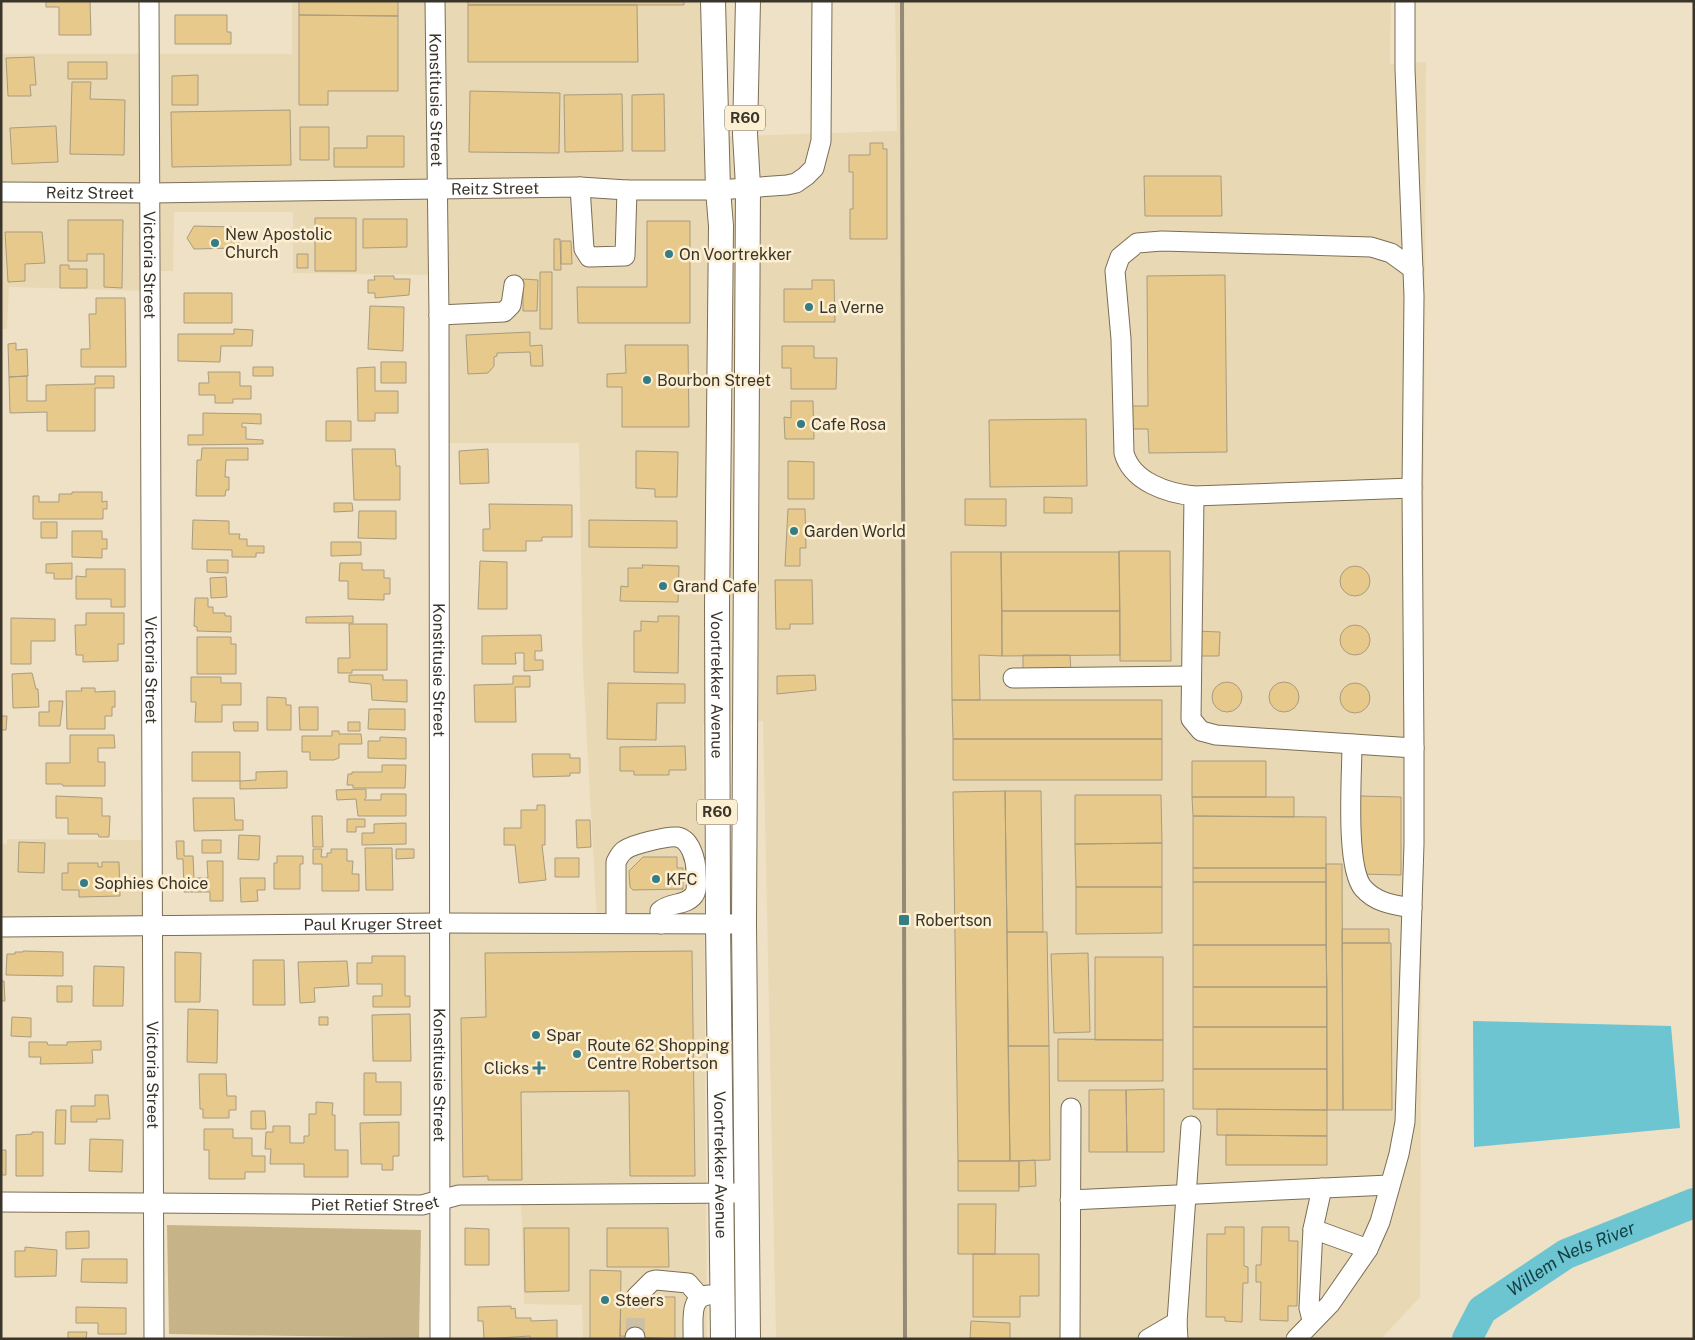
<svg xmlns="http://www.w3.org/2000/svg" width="1695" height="1340" viewBox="0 0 1695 1340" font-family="'Public Sans',sans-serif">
	<rect width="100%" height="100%" fill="#efe1c5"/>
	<!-- built -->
	<path fill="#e9d8b4" d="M292 1H701L702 137 897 131 895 1H1391L1390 64 1426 62 1420 1297 1381 1339H776L763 721 703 724 707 1339H583L582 1305 524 1304 521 1198H446L444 923 597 922 583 670 579 443H440L441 275 293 273V212H174L173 271H151L150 291 9 287 7 329H1V54H292Z
		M7 839 150 840V921L1 922V844H7Z"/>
	<!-- green -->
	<path fill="#c7b388" d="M167 1225 421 1230 419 1338 169 1334Z"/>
	<!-- water -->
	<path fill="#6cc5d0" d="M1473 1021 1671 1026 1680 1128 1474 1147Z"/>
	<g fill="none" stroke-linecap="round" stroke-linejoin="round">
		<!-- river -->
		<path stroke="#6cc5d0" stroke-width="30" id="s1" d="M1467 1339 1482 1310 1566 1254 1694 1203"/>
	</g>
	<!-- building -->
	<path fill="#e7ca8b" stroke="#a89b80" d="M46 1H90L91 35H59V7H46Z
		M299 1H398V16L299 15Z
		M468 1H684V5H468Z
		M468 5H637L638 62H468Z
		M175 15H227V32H231V44H175Z
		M299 15 398 16V91H328V105H299Z
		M34 57 36 85H30L31 96H8L6 58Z
		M68 62H107V79H68Z
		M198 75V105H172V76Z
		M72 82H91L90 99 125 100 124 155 70 154Z
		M470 91 560 93 559 153 469 152Z
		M622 94 623 151 565 152 564 95Z
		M664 94 665 151H632V95Z
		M290 110 291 165 172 167 171 112Z
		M56 126 58 162 12 164 10 128Z
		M300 127H329V160H300Z
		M367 136H404V167H334V148H367Z
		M870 143H883V149H887V239H850V209H853V172H849V155H870Z
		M1144 176H1221L1222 216H1145Z
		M315 218H356V271H315Z
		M363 219H407V247L363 248Z
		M68 220H123L122 288 104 287V254H87V261H68Z
		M647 221H690V323H578L577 287H647Z
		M194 226 235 227 242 238 236 248 194 249 187 238Z
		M5 232H42L45 263 25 264V281L8 282Z
		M554 239H560L561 270H554Z
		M561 241H571L572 264H561Z
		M297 254H308V268H297Z
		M60 265H69V269H87V288H60Z
		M540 272H552V329H540Z
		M1225 275 1227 452 1149 453 1148 429H1126V406H1148L1147 276Z
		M374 276H394V279H410L409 295 375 298V293H368V280H375Z
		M523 279 538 280 537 311H523Z
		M812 280H834L835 322H784V289H812Z
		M184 293H232V323H184Z
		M96 298H125L126 367H81V349H90L89 314H96Z
		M370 306 404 307 403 351 368 349Z
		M234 329 253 330 252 346H221L220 362 178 361V334H234Z
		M530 332V346L542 345 543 366H531L530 352 497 353V356L494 357V366L488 373 468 374 466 335Z
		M16 343V350L27 349 28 376 9 377 8 344Z
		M625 345H688L689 427H622V387H607V374L626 373Z
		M782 346H814V358H837L836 389H791V368H782Z
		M381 362H406V383H381Z
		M253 367H273V376H253Z
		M375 367V391H398V413H375V421H358L357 368Z
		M208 372H240V386H251V399H233V403H215V395H199V383H209Z
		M27 376V401H46V385L95 384V376H114V388H95V431H47V412L10 413 9 377Z
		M791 401H813L814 439H785L784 417 791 418Z
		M203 413 261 414V424L242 423V427H246V439L263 440V444L188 445V435H203Z
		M1086 419 1087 486 990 487 989 420Z
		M326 421H351V441H326Z
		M202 448H248V460H226L225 477H229V490H226L225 496H196L197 460H201Z
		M352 449H395L396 466H400V500H354Z
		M488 449 489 483 460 484 459 451Z
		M636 451 678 452 677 497H655V489L636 488Z
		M788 461 814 462V499H788Z
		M72 492H102V502L107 501V509H103V519H33V496H39V502H59V494H72Z
		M1044 497 1072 498V513H1044Z
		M965 499H1006V526L965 525Z
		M334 503H352L353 511 334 512Z
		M489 504 572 505V537H542V541H526V551H483V529H490Z
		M788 509H805L806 548H800V566H785Z
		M359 511H396V539L358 538Z
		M193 520 229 521V534H240L239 539H247V546H264V553H256V557H232V550L192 549Z
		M589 520 677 521V548L589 547Z
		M41 522H57V538H41Z
		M72 531H102V539H107V549H102V558L72 557Z
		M331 542H361V555L331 556Z
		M1119 551H1170L1171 661H1120Z
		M951 552H1001L1002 656 979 655 980 700H952Z
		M1001 552H1119L1120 611H1002Z
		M207 560H228V573L207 572Z
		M480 561 507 562V609H478Z
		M72 563V579H54V573H46V564Z
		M340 563H362V570H384V578H390V594H384V600L348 599V581H339Z
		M642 565 679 566 678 602 620 601 621 586 628 587V568H643Z
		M1340 581a15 15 0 1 1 30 0a15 15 0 1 1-30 0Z
		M86 569H125V607H111V599H76V576L86 577Z
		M226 577 227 597 211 598 210 578Z
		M775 580H812L813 624H790V629H776Z
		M195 598H208V607H213V613H225V616H231V632L197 631V627L194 626Z
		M1002 611H1120V655L1002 656Z
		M86 613H124V644H118V661L83 662V655H76L75 625H86Z
		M353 616V623H306V617Z
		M658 616H679L678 673 634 672V631H641V621L658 622Z
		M11 618 55 619V641H31V664H11Z
		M349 624H387V670H352V673H338V658H350Z
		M1340 640a15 15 0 1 1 30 0a15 15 0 1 1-30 0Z
		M1195 631 1220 632 1219 656H1195Z
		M541 635 542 651H535V660H543V670L524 671V653H515L516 664H482V636Z
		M197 637H231V644H236V674H197Z
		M1023 655H1070L1071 673H1023Z
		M32 673 36 689H38L39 707 13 708 12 674Z
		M349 675H383V680H407V702L372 700 371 684 349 682Z
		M815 675 816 690 777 694V676Z
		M513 676H530V687H515L516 722H475L474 685 513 684Z
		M191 677H221V683H241V705H222V722H195L196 702H191Z
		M1269 697a15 15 0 1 1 30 0a15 15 0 1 1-30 0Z
		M1212 697a15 15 0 1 1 30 0a15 15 0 1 1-30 0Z
		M608 683 685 684V703H657L656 740 607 739Z
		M1340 698a15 15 0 1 1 30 0a15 15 0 1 1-30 0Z
		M81 688H95V692L115 691V707H112V716H105V729H67L66 691H82Z
		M267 697 286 698V705H291V730H267Z
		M952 700H1162V739H953Z
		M49 701H63L60 726H39V712H49Z
		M299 707H318V730H300Z
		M369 709H405V730L368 729Z
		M1 716H7L6 730H1Z
		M233 722H258V731H234Z
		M348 722H360V731H348Z
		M332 731H339V734H361L362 744H339V758L334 760H310V752H302V736H332Z
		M70 735H114L115 748H98V762H105V786H63L62 784H46V763H70Z
		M380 737 406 738V759L368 758V741H380Z
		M953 739H1162V780H953Z
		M685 746 686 770H669V775H634V771H620V747Z
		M192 752H240V781H192Z
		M532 754H570V758H580V773H570V776L533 777Z
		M1192 761H1266V797H1192Z
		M382 765H406L405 788H353V785H347L348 774H352V772H382Z
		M287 771V788L240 789V781L256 780V772Z
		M366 789V798L364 800H381V794H406V816H358L356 799 337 800 336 790Z
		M1005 791 1010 1161H958L953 792Z
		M1005 791H1041L1043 932H1007Z
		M1075 795H1161L1162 843 1075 844Z
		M56 796 102 798V816H110L109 837H99L98 834H68V818H56Z
		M1360 796 1401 797V875L1359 874Z
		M1192 797H1294V817L1193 816Z
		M193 798H234L235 820H243V830L194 831Z
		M537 805H545V845H542L546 880 519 883 515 845H504V828H521V810H537Z
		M312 816H322L323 847H313Z
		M1193 816 1326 817V868H1193Z
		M347 819H365V827H356V832H347Z
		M576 820H590L591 847 577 848Z
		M406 823V844L362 845V833H374V824Z
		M239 835 260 836 259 860 238 859Z
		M202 840H221V853H202Z
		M176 841H184V856H193L194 878H208L207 861H223V901H210V892H184L183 859H177Z
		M19 842 45 843 44 873 18 872Z
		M1162 843V887H1076L1075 844Z
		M365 848H392L393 890H366Z
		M313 849H322L321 857H327V853H331V849H347V861H353L352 874H359V891H322V864H313Z
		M396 849H414V858L396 859Z
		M277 856H303V864H300V889H274V863H277Z
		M643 857H677V868H683V889L633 890 630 887 629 871Z
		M555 858H579V877H555Z
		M102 862H119L120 896 79 897V890H62V873H68V863H98V867H102Z
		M1326 864H1342L1343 1110H1327Z
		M1193 868H1326V882H1193Z
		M240 878H265V890H257L258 901 241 902Z
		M1193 882H1326V945H1193Z
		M1076 887H1162V933L1076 934Z
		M1342 929H1389V943H1342Z
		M1007 932H1047L1049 1046H1008Z
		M1342 943H1391L1392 1110H1343Z
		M1193 945H1326L1327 987H1193Z
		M23 951 63 952V976L6 975 7 954H15V952H23Z
		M692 951 695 1176H630L629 1091 521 1092 522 1180H488V1176L463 1177 461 1018 486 1017 485 953Z
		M175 952 201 953 200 1002H175Z
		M1088 953 1090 1032 1054 1033 1051 954Z
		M372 956H405V996H410V1007H373V996H382V984H357V963H372Z
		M1095 957H1163V1040H1095Z
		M253 960H284L285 1005H253Z
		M347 961 349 986 314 988 315 1002 300 1003 298 962Z
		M94 966 124 967 123 1006H93Z
		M1 981H4L5 1001H1Z
		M57 986H72V1002H57Z
		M1193 987H1327V1027H1193Z
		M188 1009 218 1010 217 1063 187 1062Z
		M410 1014 411 1061H373L372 1015Z
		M12 1017 31 1018V1037L11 1036Z
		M319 1017H328V1025H319Z
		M1193 1027H1327V1069H1193Z
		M1058 1039 1163 1040V1081H1058Z
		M101 1041V1050H92L93 1063 40 1064 41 1057H29V1042H47L48 1045H67V1042Z
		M1008 1046H1049L1050 1160 1010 1161Z
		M1193 1069H1327V1110L1193 1109Z
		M364 1073H376V1082H401V1115H364Z
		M199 1074H226L227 1096H236V1110H229V1118H203V1109H200Z
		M1164 1089V1152H1127L1126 1090Z
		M1089 1090H1126L1127 1152H1089Z
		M95 1095H108L110 1119H97V1122H71V1106H95Z
		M316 1102 333 1103 332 1115H335V1150H348V1177H304V1164H270L271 1149H265L266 1132H273V1126H290V1143H304V1136H309V1114H316Z
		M1217 1109 1327 1110V1136L1217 1135Z
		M56 1110H66L65 1144H55Z
		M251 1111H265L266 1129H251Z
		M399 1122V1156H393V1170H382V1164H361L360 1123Z
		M204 1129H233V1138H252V1156H265V1172H245V1179H209V1150H204Z
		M32 1132H43V1176H16V1135L32 1134Z
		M1226 1135 1327 1136V1165H1226Z
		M90 1139 123 1140 122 1172 89 1171Z
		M1 1150H6V1175H1Z
		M1035 1160 1036 1186 1019 1187V1161Z
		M958 1161H1019V1191H958Z
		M958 1204H996L995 1254H958Z
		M1225 1227H1244V1266L1248 1267V1283H1243L1242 1322 1225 1321V1317H1206L1207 1234H1225Z
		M1262 1227H1289V1241H1298L1297 1306H1288V1321L1260 1320 1261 1282H1256V1265H1261Z
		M465 1228 489 1229V1265H465Z
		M524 1228H569V1291L525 1292Z
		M607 1228H668L669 1267H607Z
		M89 1231V1248L66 1249V1232Z
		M25 1247 57 1250 56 1276 15 1277V1251H25Z
		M973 1254H1039V1296H1020V1317H973Z
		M82 1259H127V1283L81 1282Z
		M590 1270 621 1271 620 1339H590Z
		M621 1297H675V1339L620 1336Z
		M511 1306V1309L515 1308 516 1318H531V1321L557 1320V1339H530V1336L484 1339 483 1321H478V1307Z
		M76 1307 126 1308V1334H98V1323H76Z
		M971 1321 1010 1323V1339L970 1338Z
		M68 1332H87L86 1339H68Z"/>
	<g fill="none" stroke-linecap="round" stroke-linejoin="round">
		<!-- minor-tunnel -->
		<path stroke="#cbbfa6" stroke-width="19" stroke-dasharray="19 9" stroke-linecap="butt" d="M635 1337 636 1297"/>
		<!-- minor casing -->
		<g stroke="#7b6e55" stroke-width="21">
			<g id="minor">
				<path id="s2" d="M149 1 154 1339"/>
				<path id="s3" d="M435 1 439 315 440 1339"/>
				<path d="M580 187 584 249 589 257 625 256 627 190"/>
				<path id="s4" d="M1 192 150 193 580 187 627 190H718L787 185 796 183 806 176 814 168 821 141 822 1"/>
				<path d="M439 315 504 312 511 305 514 285"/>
				<path d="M1412 488 1194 496C1167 493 1132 482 1124 453L1121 339 1115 271 1120 257 1137 243 1162 241 1371 247 1391 253 1413 269"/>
				<path d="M1194 496 1191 719 1201 731 1216 735 1414 748"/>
				<path d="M1013 678 1191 676"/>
				<path d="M1352 744C1352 775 1345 866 1363 888 1376 903 1394 905 1412 908"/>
				<path d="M616 923V862C619 857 620 853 625 850 633 844 668 836 677 837 691 839 696 861 696 872 696 879 698 889 694 895 686 906 670 902 660 911L661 924"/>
				<path id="s5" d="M1 927 439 923 744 924"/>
				<path d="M1070 1200 1389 1185"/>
				<path id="s6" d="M1 1202 422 1205 459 1195 734 1193"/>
				<path d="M1313 1229 1368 1249"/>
				<path d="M636 1297 652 1281 656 1280 688 1283 700 1297"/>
				<path d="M1312 1320 1309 1308 1313 1229 1322 1188"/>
				<path d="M635 1337V1339"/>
				<path d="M693 1339C694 1324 688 1296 709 1295"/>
				<path d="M1070 1339 1071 1108"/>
				<path d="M1148 1339 1177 1322"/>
				<path d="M1178 1339 1177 1322 1191 1126"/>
				<path d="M1296 1339 1330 1304 1368 1249 1380 1222 1399 1154 1405 1122 1414 844V748L1412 488 1414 296 1405 69V1"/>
			</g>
		</g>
		<!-- major casing -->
		<g stroke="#7b6e55" stroke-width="26">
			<g id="major">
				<path id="s7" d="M713 1 718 190 721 226 717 608 718 923 723 1339"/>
				<path d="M748 1 745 134 748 186 744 924 748 1339"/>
			</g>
		</g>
		<!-- minor -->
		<use href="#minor" stroke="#fff" stroke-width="19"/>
		<!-- major -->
		<use href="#major" stroke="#fff" stroke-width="24"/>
		<!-- rail -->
		<path stroke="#948a77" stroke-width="4" d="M902 1 905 1339"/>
	</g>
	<!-- markers -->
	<g fill="#357d85" stroke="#fcefd2" stroke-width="2">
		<circle cx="215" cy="243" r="5"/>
		<circle cx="669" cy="254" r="5"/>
		<circle cx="809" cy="307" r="5"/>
		<circle cx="647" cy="380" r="5"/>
		<circle cx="801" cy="424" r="5"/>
		<circle cx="794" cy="531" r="5"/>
		<circle cx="663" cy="586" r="5"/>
		<circle cx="656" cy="879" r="5"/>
		<circle cx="84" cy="883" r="5"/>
		<rect x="898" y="914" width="12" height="12" rx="2.5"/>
		<circle cx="536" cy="1035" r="5"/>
		<circle cx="577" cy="1054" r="5"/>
		<path d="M536.5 1060.5h5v5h5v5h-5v5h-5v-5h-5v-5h5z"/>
		<circle cx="605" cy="1300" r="5"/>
	</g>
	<g text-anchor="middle" stroke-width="5" stroke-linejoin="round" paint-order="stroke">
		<!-- shield labels -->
		<g fill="#fcefd2" stroke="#746d5c" stroke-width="1">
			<rect x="725" y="105.5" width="40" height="25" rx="4"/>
			<rect x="697" y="799.5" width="40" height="25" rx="4"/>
		</g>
		<g font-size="15" font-weight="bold" fill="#3a352a">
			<text x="745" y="123">R60</text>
			<text x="717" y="817">R60</text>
		</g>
		<!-- street labels -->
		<g font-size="16" fill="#3a352a" stroke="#fcefd2">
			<text dy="6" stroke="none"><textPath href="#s3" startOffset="99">Konstitusie Street</textPath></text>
			<text dy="6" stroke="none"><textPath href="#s4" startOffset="494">Reitz Street</textPath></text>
			<text dy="6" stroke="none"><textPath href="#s4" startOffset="89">Reitz Street</textPath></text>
			<text dy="6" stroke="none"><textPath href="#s2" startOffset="264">Victoria Street</textPath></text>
			<text dy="6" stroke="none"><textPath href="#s2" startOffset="669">Victoria Street</textPath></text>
			<text dy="6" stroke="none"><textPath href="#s3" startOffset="669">Konstitusie Street</textPath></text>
			<text dy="6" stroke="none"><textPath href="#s7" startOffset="684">Voortrekker Avenue</textPath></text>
			<text dy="6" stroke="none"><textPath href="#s5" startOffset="372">Paul Kruger Street</textPath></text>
			<text dy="6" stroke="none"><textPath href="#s2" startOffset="1074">Victoria Street</textPath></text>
			<text dy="6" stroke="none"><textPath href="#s3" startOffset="1074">Konstitusie Street</textPath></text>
			<text dy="6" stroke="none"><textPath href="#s7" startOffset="1164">Voortrekker Avenue</textPath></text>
			<text dy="6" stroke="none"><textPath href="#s6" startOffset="374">Piet Retief Street</textPath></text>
		</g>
		<!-- poi labels -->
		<g font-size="16" fill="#3a352a" stroke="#fcefd2" text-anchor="start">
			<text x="225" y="240">New Apostolic<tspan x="225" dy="18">Church</tspan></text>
			<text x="679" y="260">On Voortrekker</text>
			<text x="819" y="313">La Verne</text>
			<text x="657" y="386">Bourbon Street</text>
			<text x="811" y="430">Cafe Rosa</text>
			<text x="804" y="537">Garden World</text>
			<text x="673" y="592">Grand Cafe</text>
			<text x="666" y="885">KFC</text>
			<text x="94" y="889">Sophies Choice</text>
			<text x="915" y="926">Robertson</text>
			<text x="546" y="1041">Spar</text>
			<text x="587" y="1051">Route 62 Shopping<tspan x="587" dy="18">Centre Robertson</tspan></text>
			<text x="529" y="1074" text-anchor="end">Clicks</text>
			<text x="615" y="1306">Steers</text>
		</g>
		<!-- water labels -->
		<g font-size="18" font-style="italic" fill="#154045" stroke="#fcefd2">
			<text dy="6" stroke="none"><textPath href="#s1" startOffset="136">Willem Nels River</textPath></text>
		</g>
	</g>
	<!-- border -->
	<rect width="1695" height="1340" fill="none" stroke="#3a352a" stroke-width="5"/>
</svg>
